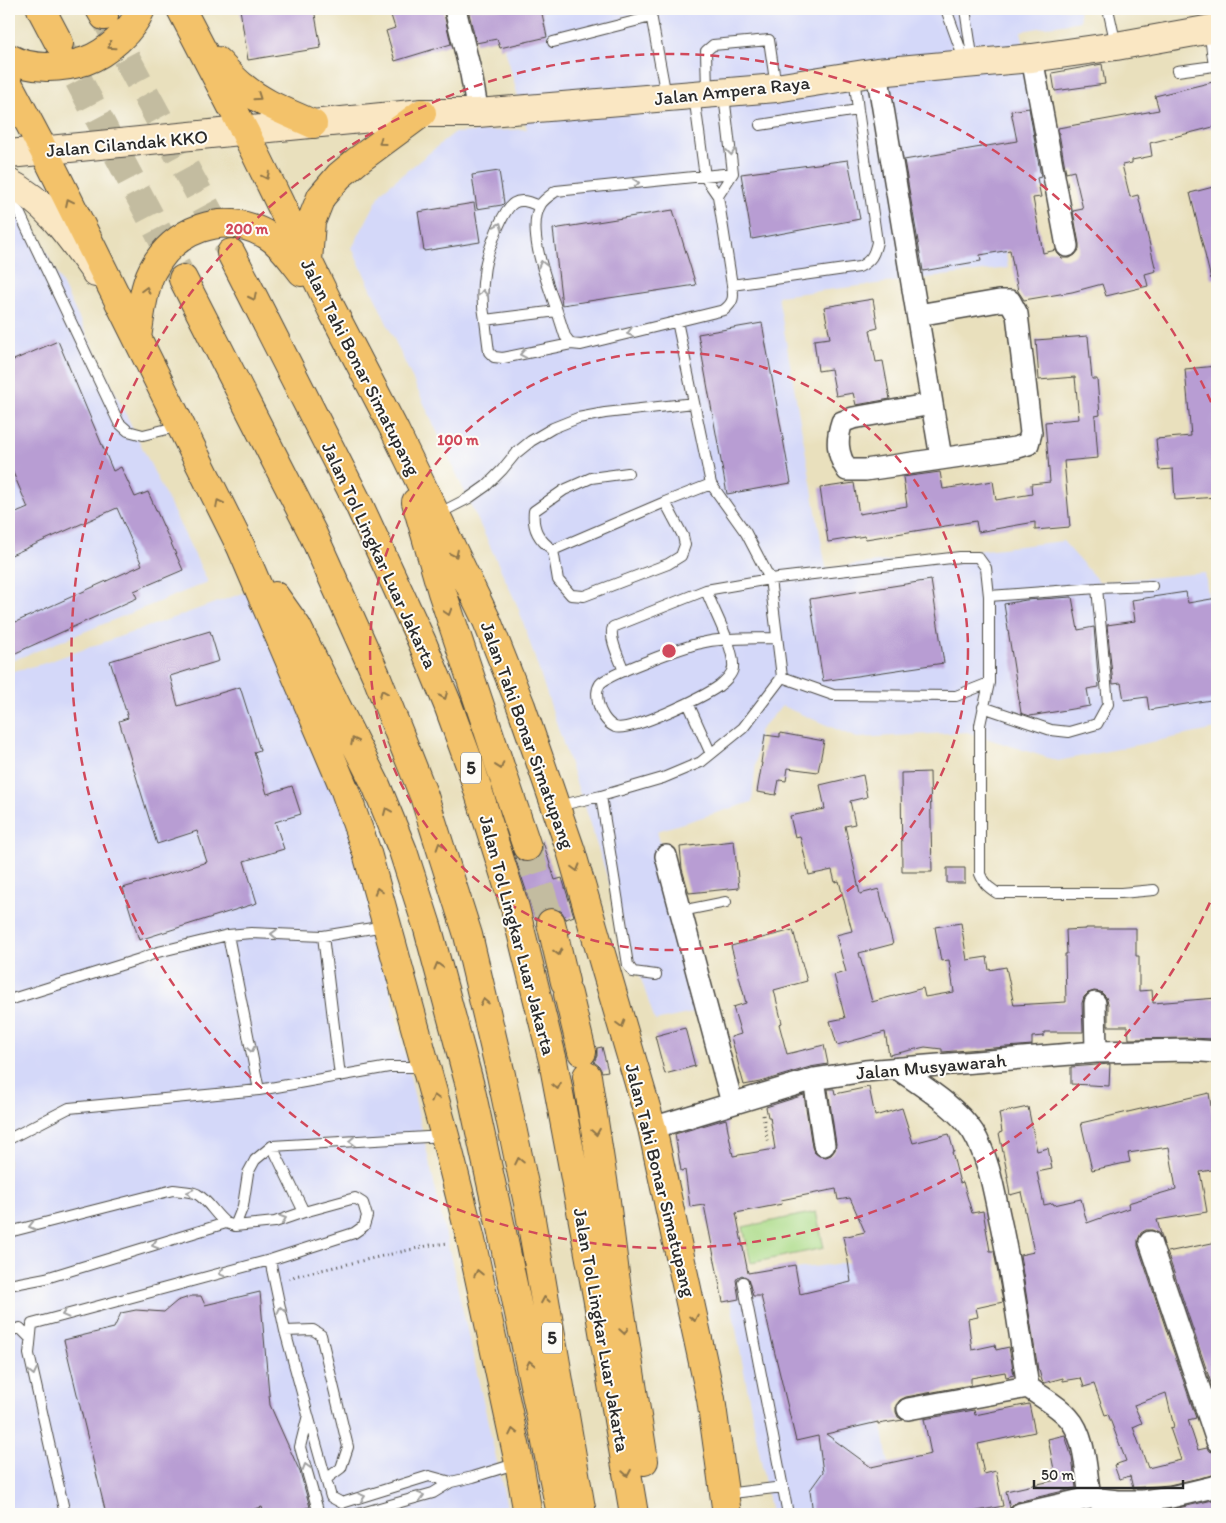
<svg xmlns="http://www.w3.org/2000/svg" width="1226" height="1523" viewBox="0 0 1226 1523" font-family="Itim,sans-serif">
	<rect width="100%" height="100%" fill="#fdfcf7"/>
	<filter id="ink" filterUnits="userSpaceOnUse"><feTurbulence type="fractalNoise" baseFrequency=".02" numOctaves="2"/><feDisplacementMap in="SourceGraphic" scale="10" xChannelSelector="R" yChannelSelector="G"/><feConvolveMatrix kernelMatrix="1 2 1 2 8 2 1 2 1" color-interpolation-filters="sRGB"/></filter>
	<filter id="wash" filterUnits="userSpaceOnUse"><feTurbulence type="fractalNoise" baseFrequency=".0096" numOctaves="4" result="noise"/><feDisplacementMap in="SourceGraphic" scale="20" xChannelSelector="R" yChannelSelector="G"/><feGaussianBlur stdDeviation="1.12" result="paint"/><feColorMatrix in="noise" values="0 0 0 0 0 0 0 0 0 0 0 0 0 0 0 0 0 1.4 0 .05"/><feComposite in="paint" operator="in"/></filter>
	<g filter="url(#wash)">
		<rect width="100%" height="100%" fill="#e9e0bd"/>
		<!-- built -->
		<path fill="#d4d8f9" d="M494 9H1079L1080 21 1021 31 1053 187 998 198 1008 268 778 296 826 568 1063 541 1099 582 1205 573 1217 662V723L1216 729 1058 761 967 732 857 738 782 706 759 731 752 802 657 831 706 1010 655 1021 518 607 352 248 382 191 454 133 527 129Z
			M9 208 24 215 44 247 208 582 9 662Z
			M252 590 337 753 506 1502 508 1514H9V672L42 664Z
			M854 1262 897 1512 886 1514H771L726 1277Z"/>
		<!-- green -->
		<path fill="#acdb89" stroke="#6c835a" d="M816 1212 824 1248 751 1263 743 1227Z"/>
		<g id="blocks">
			<!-- building -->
			<path fill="#b89dd3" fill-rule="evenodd" d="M240 9H314L321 48 248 60Z
				M389 9H443L451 44 395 61 386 31 395 28Z
				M468 9H541L547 37 500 48 497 39 476 43Z
				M1102 64 1105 84 1055 91 1052 73Z
				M1217 81V126L1150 143 1152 156 1132 160V163L1122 165 1130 197 1138 195 1156 271 1145 274 1148 286 1106 296 1102 284 1072 292 1024 300 1018 291 1010 250 980 255 981 261 923 271 904 160 1017 141 1011 111 1029 108 1041 177 1037 178 1041 197 1033 198 1043 253 1056 250 1058 254 1062 258H1070L1075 255 1079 250V244L1073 211 1083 209 1074 171 1066 173 1058 128 1159 110 1155 96Z
				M848 160 860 219 752 239 741 174Z
				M499 171 504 203 502 205 477 209 472 175Z
				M1217 186V278L1211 279 1190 193Z
				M474 203 480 242 424 251 418 212Z
				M673 210 696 285 562 305 553 229Z
				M873 299 878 328 870 330 876 362 883 361 890 399 856 405 853 393 836 396 831 369 818 371 814 340 830 338 824 307Z
				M762 323 791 483 727 494 698 334Z
				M1088 336 1092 379H1097L1100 415 1095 416 1098 458 1064 461 1070 527 1035 530V522L978 532 976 521 866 539 865 536 828 542 820 488 854 483 859 514 907 506 903 477 940 472 943 489 993 481 996 500 1032 494 1031 484 1050 482 1045 422 1079 419 1075 377 1039 380 1036 340Z
				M58 341 113 471 121 467 135 497 148 492 183 570 134 591 137 598 9 656V625L142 565 117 508 9 556V516L28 508 9 463V362Z
				M1217 366V497L1175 500 1173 469 1159 470 1156 439 1191 436 1185 369Z
				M931 580 944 663 823 681 810 599Z
				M1186 592 1188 603 1217 598V699L1149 710 1147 697 1124 700 1121 683 1113 684 1107 625 1135 621 1132 600Z
				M1072 597 1078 630 1094 627 1099 687 1087 689 1090 706 1030 716 1021 713 1004 604 1026 600Z
				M210 631 219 661 170 676 178 706 240 687 260 750 254 752 267 794 292 786 301 814 275 822 284 849 244 861 257 903 139 940 123 888 207 862 197 831 157 844 119 721 128 718 110 661Z
				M780 733 824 741 818 772 788 768 786 781 779 780 776 795 757 792 762 763H761L765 735 780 737Z
				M930 772 932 872H902L901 773Z
				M863 775 867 797 850 801 855 824 845 826 860 894 879 889 893 944 859 953 872 1002 923 988 925 997 954 992 949 960 941 961 935 927 961 923 967 960 987 957 989 970 1006 967 1014 1005 1066 1002 1065 954H1067L1066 930 1086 929V928H1136V956H1139V991L1152 990 1153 1003 1217 998V1039L1187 1038 1129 1039 1128 1026H1108V1003L1106 997 1101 992 1094 991 1088 993 1084 997 1082 1003 1083 1032H1044V1036L1032 1037V1045L942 1052V1049L925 1047 889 1055 885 1032 837 1045 830 1021 845 1018 834 975 846 972 836 935 852 931 839 881 835 882 832 870 809 875 800 836 795 837 790 816 825 809 820 785Z
				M734 841 739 888 689 893 682 869 680 847Z
				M542 842H543L555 880 562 878 574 916 566 919 562 912 556 908H548L540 912 536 920 515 857 523 862H532L538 858 542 851Z
				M947 868H965V883H947Z
				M793 930 807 981 774 990 782 1023 779 1024 787 1054 824 1045 828 1064 810 1067 760 1082 744 1085 731 1037 741 1034 733 1007 746 1003 731 946Z
				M685 1028 695 1066 665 1074 655 1036Z
				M602 1047 608 1071 602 1072 599 1066 594 1062 597 1056V1048Z
				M1110 1064 1109 1086 1071 1084V1067Z
				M869 1087 875 1116 902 1108 913 1143 949 1134 954 1152H952L960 1183 963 1182 972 1213 983 1211 990 1251H994L1003 1302 976 1308 978 1317 968 1319 972 1350 995 1345 996 1350 1009 1347 1014 1375 1006 1377 1005 1372 971 1378V1385L906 1397 900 1400 896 1405V1412L898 1417 903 1420 878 1424V1422L826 1434 871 1467 931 1454 924 1419 974 1410 975 1415 1029 1404 1035 1432 978 1444 984 1474 996 1471 1003 1506 962 1514H813L810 1490 823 1472 818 1436 796 1441 761 1296H753L748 1278 742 1275 738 1277 736 1280 739 1299 723 1302 704 1205 690 1207 685 1170 681 1171 675 1134 726 1119 733 1156 775 1149 770 1117H768L766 1107 804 1095 812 1147 814 1152 819 1156 826 1157 831 1155 835 1150 836 1144 828 1089H834L835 1094ZM836 1189 838 1200 850 1198 865 1232 843 1237 848 1261 851 1282 800 1294 795 1265 748 1273 736 1213 782 1204 781 1200Z
				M1209 1093 1216 1139 1217 1138V1169L1200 1172 1207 1212 1157 1220 1164 1245 1159 1233 1152 1230H1146L1141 1233 1138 1240V1246L1196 1418 1188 1420 1198 1450 1207 1448 1209 1451 1217 1453V1474L1169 1485 1133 1488 1130 1476 1119 1479 1114 1465 1126 1461 1108 1414 1105 1415 1094 1384 1084 1387 1081 1378 1063 1381V1378L1044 1383 1042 1381 1039 1370H1038L1020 1255 1034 1252 1021 1192 1010 1195 1007 1177H1008L999 1133 1002 1132 999 1113 1028 1107 1037 1151 1048 1148 1052 1169 1037 1172 1044 1205 1053 1203 1054 1205 1081 1199 1087 1223 1129 1208 1128 1203 1176 1189 1169 1147 1128 1153 1130 1162 1092 1170 1081 1123ZM1166 1393 1174 1427 1170 1428 1181 1460 1148 1468 1133 1427 1142 1423 1134 1405Z
				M1217 1242V1361L1212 1363 1217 1379V1388L1213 1389 1167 1252Z
				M260 1292 270 1405 300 1472 310 1507 284 1514H264L262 1507 238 1514H106L64 1340 114 1328 121 1313 136 1310 164 1312 177 1301 192 1296H201L205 1305Z
				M1065 1435 1072 1458 1076 1488 1017 1502 1012 1505 1010 1508 1006 1491 1056 1480 1048 1439Z
				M1217 1499V1514H1140L1174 1509Z"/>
		</g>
	</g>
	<g filter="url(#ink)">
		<use href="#blocks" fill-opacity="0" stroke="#484641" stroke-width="1"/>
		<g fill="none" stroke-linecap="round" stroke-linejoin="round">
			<!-- highway-tunnel -->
			<path stroke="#c3bca0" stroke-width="28" stroke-dasharray="28 14" stroke-linecap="butt" d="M106 20 231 253
				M59 43 183 279
				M527 847 551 923"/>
			<!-- lane casing -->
			<g stroke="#484641" stroke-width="12">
				<path id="lane" d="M650 9 666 96
					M946 9 965 62
					M965 9 973 62
					M1108 9 1116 45
					M553 42 651 17
					M1177 71 1214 66 1209 29
					M707 92 706 51 713 45 769 40 776 87
					M760 125 858 110
					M718 196 733 173 724 95
					M9 202 19 212 119 423 128 431 143 435 180 426
					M539 206C531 203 522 198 514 203 501 211 485 259 484 274 482 288 482 306 485 320L557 311 565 336 571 344 581 345 724 310C734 302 734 297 732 285L718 196 705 177 694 95
					M732 285 859 267C871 261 874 255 877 242L858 110 854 76
					M557 311C548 285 525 229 541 204 544 199 551 195 556 191L733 173
					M485 320 489 352 494 357 503 358 571 344
					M677 321 711 484 746 533 770 579 782 677 833 695 956 696 989 683V596L1097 588 1152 586
					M628 473 591 478 564 490 534 511C532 529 539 540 553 550L558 580 571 595 584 596 668 564 681 556 685 545 683 536 665 502
					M436 515 469 498 486 486 502 470 515 454 531 441 553 428 578 418 605 413 694 403
					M553 550 665 502 711 484
					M706 590C713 610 735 648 733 668 732 675 725 681 719 686 705 696 630 733 615 727 606 723 600 712 598 703 597 696 596 690 600 684 608 674 686 646 701 643 726 637 752 639 777 638
					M624 671C620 660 608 637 613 627L706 590 770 579 960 557H978L986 568 989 596
					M989 683 980 725V874C984 884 988 887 997 893H1121L1154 890
					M688 703 711 754
					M983 707 1051 730 1069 732 1097 724 1108 704 1097 588
					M601 796 628 965 633 972 656 975
					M557 806 601 796 663 778 701 762 743 728 782 677
					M681 911 726 902
					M385 926 323 936 251 933 228 935 259 1090 389 1067H425
					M323 936 340 1076
					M9 1000 140 959 158 952 228 935
					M9 1139 69 1108 259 1090
					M272 1146 304 1212
					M235 1226 243 1206 248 1173 255 1160 272 1146 444 1136
					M9 1232 173 1190C180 1191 191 1191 197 1194 209 1201 215 1215 226 1223
					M270 1260 285 1331 308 1415 300 1447 319 1514
					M743 1282 788 1514
					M9 1285 46 1278 226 1223 235 1226 275 1222 304 1212 355 1198 363 1203 367 1216 364 1226 354 1233 270 1260 32 1324 29 1354 65 1514
					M9 1331 20 1328 30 1338
					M285 1331 313 1330 321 1335 348 1447 341 1468 326 1479
					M308 1415 331 1497 342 1503 429 1476 451 1482
					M725 1494 783 1487
					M358 1514 433 1493 451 1482 473 1477 518 1463"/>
			</g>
			<!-- street casing -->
			<g stroke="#484641" stroke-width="24">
				<path id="street" d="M455 9 471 74 478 113
					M1032 58 1067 246
					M877 72 941 458
					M918 315 999 301H1010L1017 314 1031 433 1028 444 1015 448 865 470H847C837 454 836 440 842 422L853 418 932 404
					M666 856 732 1103
					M1095 1003 1096 1052
					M898 1069C922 1086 956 1106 973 1132 988 1157 993 1186 999 1215 1012 1272 1019 1329 1028 1387 1041 1397 1057 1405 1068 1417 1086 1436 1086 1473 1090 1498
					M814 1079 824 1145
					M652 1128 814 1079 865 1071 1096 1052 1187 1050 1217 1052
					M1150 1242 1217 1441
					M908 1409 1028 1387
					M1020 1514 1090 1498 1118 1501H1143L1171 1497 1217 1486"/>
			</g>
			<!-- secondary casing -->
			<g stroke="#484641" stroke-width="30">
				<path id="secondary" d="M9 154 422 113H478L776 88 877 72 1032 58 1116 46 1217 28
					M9 183C48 203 71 238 96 273"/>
			</g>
			<!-- highway casing -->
			<g stroke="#484641" stroke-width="30">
				<path id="highway" d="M41 9 59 43
					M100 9 104 16
					M181 9 245 132 331 308 395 431 436 515 487 621 521 706 571 851 652 1128 711 1399 727 1514
					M9 58C31 70 61 69 85 61 106 54 133 30 141 9
					M217 61C225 69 233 79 242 86 263 104 289 113 313 124
					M9 85 44 151 241 547 344 788 367 853 445 1136 471 1240 519 1463 528 1514
					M231 253 359 505 422 642 448 705 471 768 515 908 553 1061 597 1296 634 1514
					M308 261 311 222 321 197 339 176 357 161 422 113
					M183 279 312 532 376 675 424 796 468 935 501 1075 529 1208 582 1514
					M137 338C140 319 143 288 152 271 173 230 223 210 265 234 280 242 291 258 302 272
					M416 502 442 592 527 847
					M275 596 297 627 376 785 403 851 428 929 470 1086 503 1237 561 1514
					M551 923 565 982
					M568 994 582 1052
					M587 1076 605 1193 616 1282 644 1461"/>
			</g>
			<!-- path -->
			<path stroke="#484641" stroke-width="3" stroke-dasharray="1 4" stroke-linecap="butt" d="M763 1115 768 1144
				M289 1279 295 1276 431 1245 449 1243"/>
			<!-- lane -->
			<use href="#lane" stroke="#fff" stroke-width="10"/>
			<!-- street -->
			<use href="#street" stroke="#fff" stroke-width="21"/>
			<!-- secondary -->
			<use href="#secondary" stroke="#fae7c3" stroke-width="28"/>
			<!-- highway -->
			<use href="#highway" stroke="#f3c26a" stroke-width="28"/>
		</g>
		<!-- one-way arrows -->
		<defs><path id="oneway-chevron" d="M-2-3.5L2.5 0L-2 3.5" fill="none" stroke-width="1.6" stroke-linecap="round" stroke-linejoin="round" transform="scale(1.25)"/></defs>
		<g stroke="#8f764a">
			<use href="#oneway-chevron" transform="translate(111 46) rotate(146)"/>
			<use href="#oneway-chevron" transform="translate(258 97) rotate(34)"/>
			<use href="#oneway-chevron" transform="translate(382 142) rotate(144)"/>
			<use href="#oneway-chevron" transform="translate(266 176) rotate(64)"/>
			<use href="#oneway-chevron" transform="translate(69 202) rotate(-116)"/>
			<use href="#oneway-chevron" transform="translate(146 290) rotate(-74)"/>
			<use href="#oneway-chevron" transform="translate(253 297) rotate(63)"/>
			<use href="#oneway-chevron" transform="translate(219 503) rotate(-117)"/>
			<use href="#oneway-chevron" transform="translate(455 554) rotate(64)"/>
			<use href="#oneway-chevron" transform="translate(448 612) rotate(72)"/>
			<use href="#oneway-chevron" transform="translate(383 693) rotate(-112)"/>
			<use href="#oneway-chevron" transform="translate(444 696) rotate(68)"/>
			<use href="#oneway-chevron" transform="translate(354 741) rotate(-117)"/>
			<use href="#oneway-chevron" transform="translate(500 766) rotate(71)"/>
			<use href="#oneway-chevron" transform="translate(387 811) rotate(-113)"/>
			<use href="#oneway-chevron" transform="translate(440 846) rotate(-108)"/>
			<use href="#oneway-chevron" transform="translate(576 868) rotate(74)"/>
			<use href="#oneway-chevron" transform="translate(378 891) rotate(-105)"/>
			<use href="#oneway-chevron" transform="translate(558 952) rotate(76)"/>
			<use href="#oneway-chevron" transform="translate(438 966) rotate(-105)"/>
			<use href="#oneway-chevron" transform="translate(484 1002) rotate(-103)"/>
			<use href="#oneway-chevron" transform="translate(621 1024) rotate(74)"/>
			<use href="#oneway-chevron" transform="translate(557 1086) rotate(79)"/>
			<use href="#oneway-chevron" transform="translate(435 1098) rotate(-105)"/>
			<use href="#oneway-chevron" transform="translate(596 1132) rotate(81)"/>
			<use href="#oneway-chevron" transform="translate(519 1161) rotate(-102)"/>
			<use href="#oneway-chevron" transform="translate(478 1273) rotate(-102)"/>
			<use href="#oneway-chevron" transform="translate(545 1300) rotate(-100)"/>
			<use href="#oneway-chevron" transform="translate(694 1318) rotate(78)"/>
			<use href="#oneway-chevron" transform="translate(624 1331) rotate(81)"/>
			<use href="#oneway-chevron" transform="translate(530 1364) rotate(-102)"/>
			<use href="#oneway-chevron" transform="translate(513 1432) rotate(-102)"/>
			<use href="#oneway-chevron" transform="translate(627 1473) rotate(80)"/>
		</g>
		<g stroke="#a0a0a0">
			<use href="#oneway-chevron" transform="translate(731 152) rotate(84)"/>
			<use href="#oneway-chevron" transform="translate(636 183) rotate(-6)"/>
			<use href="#oneway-chevron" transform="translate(499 226) rotate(-68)"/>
			<use href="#oneway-chevron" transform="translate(542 264) rotate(-103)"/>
			<use href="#oneway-chevron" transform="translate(483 293) rotate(-89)"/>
			<use href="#oneway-chevron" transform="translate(630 333) rotate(166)"/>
			<use href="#oneway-chevron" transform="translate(523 354) rotate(169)"/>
			<use href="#oneway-chevron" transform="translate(274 934) rotate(-178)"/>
			<use href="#oneway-chevron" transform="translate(251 1049) rotate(79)"/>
			<use href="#oneway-chevron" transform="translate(352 1141) rotate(177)"/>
			<use href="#oneway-chevron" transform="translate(190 1193) rotate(-167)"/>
			<use href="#oneway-chevron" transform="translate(283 1219) rotate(-18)"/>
			<use href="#oneway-chevron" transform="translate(32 1226) rotate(166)"/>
			<use href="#oneway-chevron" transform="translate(155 1245) rotate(163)"/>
			<use href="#oneway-chevron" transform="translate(222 1273) rotate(165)"/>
			<use href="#oneway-chevron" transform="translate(281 1310) rotate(-103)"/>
			<use href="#oneway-chevron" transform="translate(65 1314) rotate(165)"/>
			<use href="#oneway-chevron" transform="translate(33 1372) rotate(77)"/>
			<use href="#oneway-chevron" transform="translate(306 1467) rotate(-106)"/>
			<use href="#oneway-chevron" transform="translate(421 1496) rotate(-16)"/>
			<use href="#oneway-chevron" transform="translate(362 1497) rotate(-17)"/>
		</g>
	</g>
	<!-- distance rings -->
	<g fill="none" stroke="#d1495b" stroke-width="2.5" stroke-dasharray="9 6">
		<circle cx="669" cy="651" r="299"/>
		<path d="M1216 889A597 597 0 1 1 1216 413"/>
	</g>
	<g text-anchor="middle" stroke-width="4" stroke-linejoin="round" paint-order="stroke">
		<!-- shield labels -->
		<g fill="#fdfcf7" stroke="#6a6a68" stroke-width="1">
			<rect x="461" y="752.5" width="20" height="31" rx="4"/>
			<rect x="542" y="1322.5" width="20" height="31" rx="4"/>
		</g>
		<g font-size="18" font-weight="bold" fill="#2b2b2b">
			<text x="471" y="774">5</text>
			<text x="552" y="1344">5</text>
		</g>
		<!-- street labels -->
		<g font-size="19" fill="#2b2b2b" stroke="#fdfcf7">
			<text transform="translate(732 90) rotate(-6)" y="7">Jalan Ampera Raya</text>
			<text transform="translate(127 143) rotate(-5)" y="7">Jalan Cilandak KKO</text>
			<text transform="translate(361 367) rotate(63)" y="7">Jalan Tahi Bonar Simatupang</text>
			<text transform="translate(380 555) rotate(65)" y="7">Jalan Tol Lingkar Luar Jakarta</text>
			<text transform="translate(528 735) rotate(70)" y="7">Jalan Tahi Bonar Simatupang</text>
			<text transform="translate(518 935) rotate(75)" y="7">Jalan Tol Lingkar Luar Jakarta</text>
			<text transform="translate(931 1066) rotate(-5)" y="7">Jalan Musyawarah</text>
			<text transform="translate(661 1180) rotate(76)" y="7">Jalan Tahi Bonar Simatupang</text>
			<text transform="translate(602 1330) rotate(80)" y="7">Jalan Tol Lingkar Luar Jakarta</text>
		</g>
	</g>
	<circle cx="669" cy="651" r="8" fill="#d1495b" stroke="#fdfcf7" stroke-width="2.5"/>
	<g font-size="15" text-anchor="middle" font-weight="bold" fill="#d1495b" stroke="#fdfcf7" stroke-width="4" stroke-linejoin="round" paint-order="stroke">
		<text x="247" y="234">200 m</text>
		<text x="458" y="445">100 m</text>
	</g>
	<!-- margin -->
	<rect width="1226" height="1523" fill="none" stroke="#fdfcf7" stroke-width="30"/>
	<!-- scale -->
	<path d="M1034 1480v8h149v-8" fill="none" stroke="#2b2b2b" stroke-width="2.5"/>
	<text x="1041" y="1480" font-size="15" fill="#2b2b2b" stroke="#fdfcf7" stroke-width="4" paint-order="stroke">50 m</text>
</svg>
